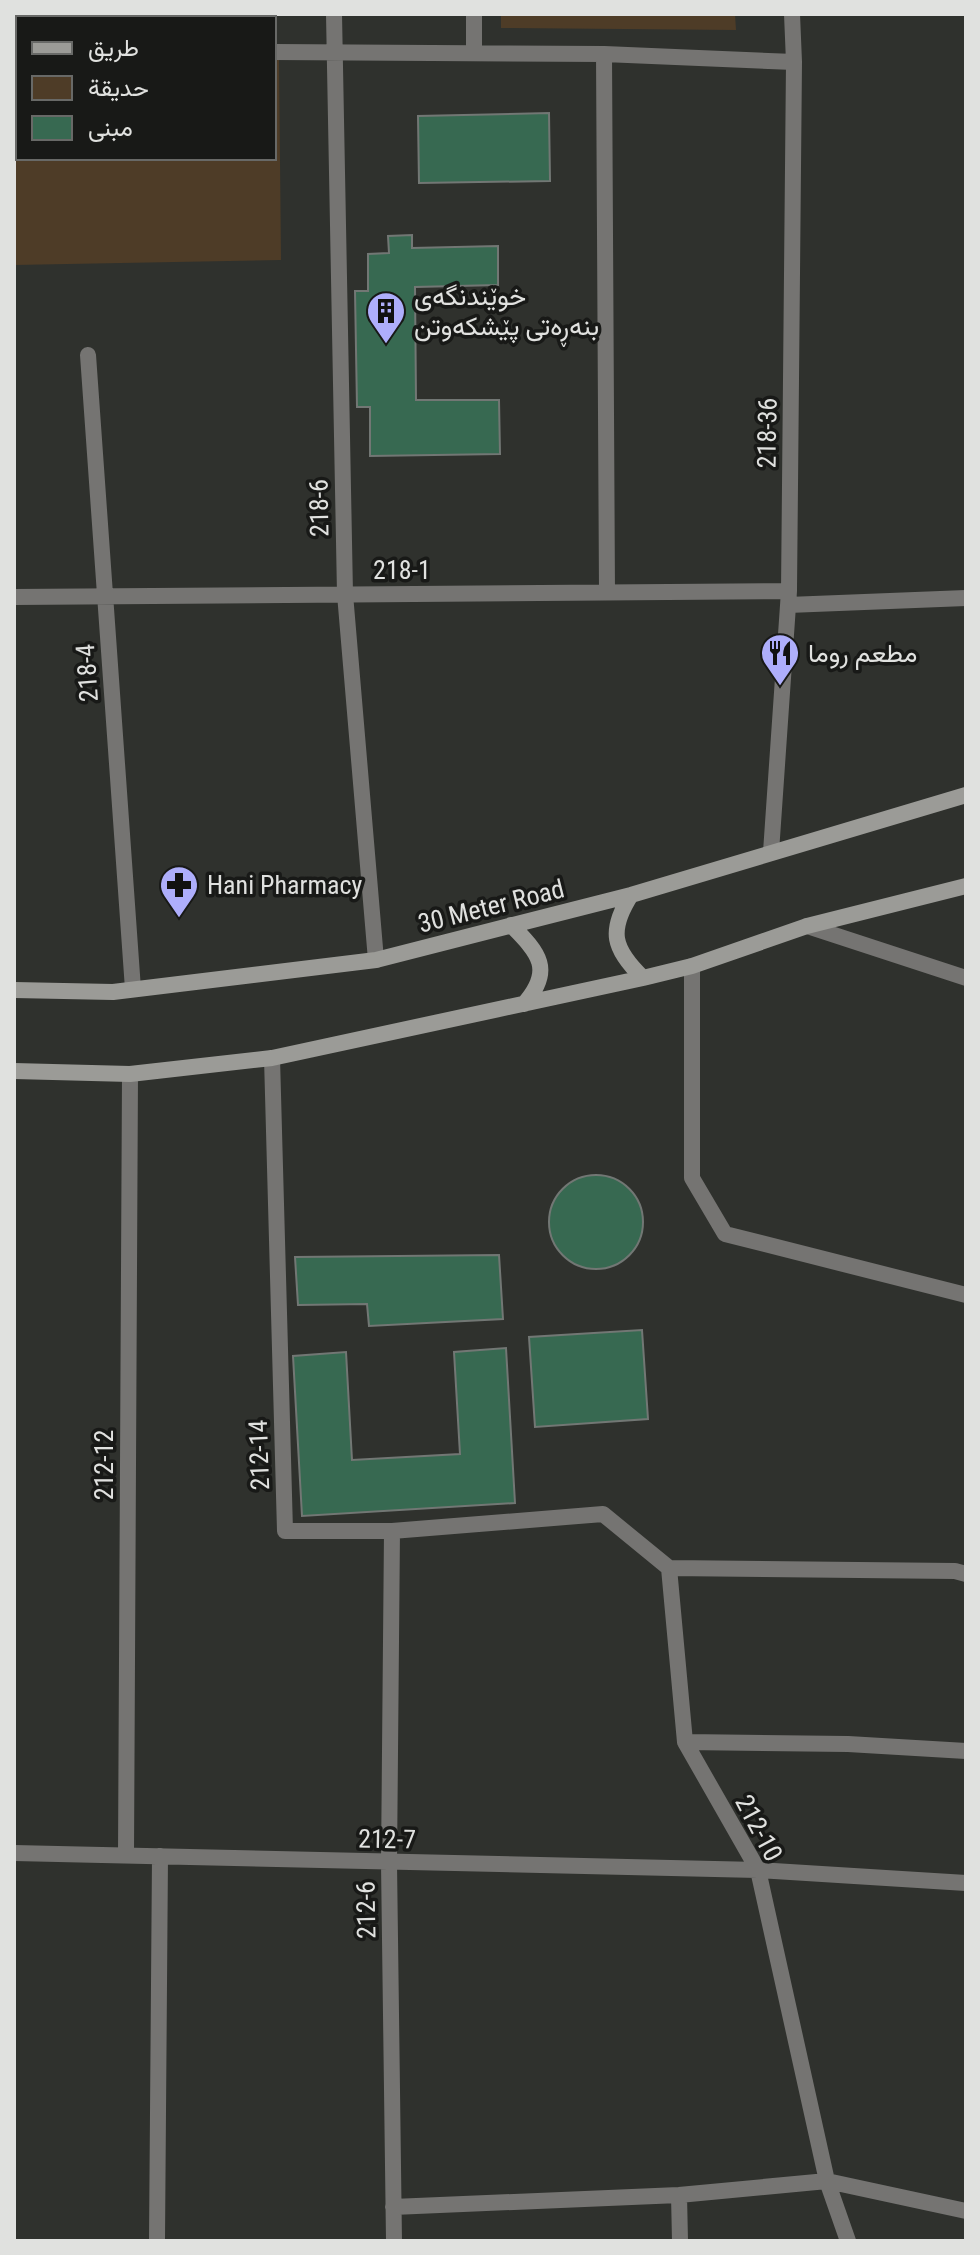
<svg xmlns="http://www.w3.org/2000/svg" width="980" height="2255" viewBox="0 0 980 2255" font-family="'Roboto Condensed',Vazirmatn,sans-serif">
	<rect width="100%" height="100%" fill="#2f312d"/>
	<!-- green -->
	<path fill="#4e3c27" d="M501 14H735L736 30 501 28Z
		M274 58H279L281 260 14 265V63H18V158H274Z"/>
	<!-- building -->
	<path fill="#376951" stroke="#727774" stroke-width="2" d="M549 113 550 181 419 183 418 116Z
		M412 235V248L498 246V285L415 287 416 400H499L500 454 370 456V407H357L355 291H368V254L389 253 388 236Z
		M549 1222a47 47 0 1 1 94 0a47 47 0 1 1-94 0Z
		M499 1255 503 1319 369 1326 367 1304 298 1305 295 1257Z
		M642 1330 648 1419 535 1427 529 1337Z
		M506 1348 515 1503 302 1516 293 1356 346 1352 352 1460 460 1454 454 1352Z"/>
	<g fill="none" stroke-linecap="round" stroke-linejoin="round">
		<!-- street -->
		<path stroke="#757472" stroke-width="16" d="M334 14 345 594 376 960
			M93 18V14
			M14 45 18 46
			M274 52 604 54 794 62
			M474 52V14
			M604 54 607 592
			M88 355 133 989
			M14 597 789 591
			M788 605 966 598
			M771 852 789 591 794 62 792 14
			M807 926 966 978
			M692 966V1178L725 1234 966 1295
			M272 1058 285 1531H392L603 1514 669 1568 685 1742 758 1870 827 2181 848 2241
			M392 1531 389 1863 394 2241
			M669 1568 955 1571 966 1574
			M685 1742 848 1744 966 1751
			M14 1853 758 1870 966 1883
			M126 1855 130 1074
			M679 2195 680 2241
			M393 2207 679 2195 827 2181 966 2211
			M157 2241 160 1856"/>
		<!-- secondary -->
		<path stroke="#9b9b97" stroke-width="16" d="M631 895C608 931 613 949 643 978
			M511 925C539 953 554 970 524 1004
			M14 990 113 992 376 960 631 895 966 795
			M14 1071 130 1074 272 1058 643 978 692 966 807 926 966 886"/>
	</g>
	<!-- icons -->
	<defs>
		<g id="building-pin" transform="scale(2)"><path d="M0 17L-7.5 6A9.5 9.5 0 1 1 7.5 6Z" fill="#aeaefb" stroke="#181917"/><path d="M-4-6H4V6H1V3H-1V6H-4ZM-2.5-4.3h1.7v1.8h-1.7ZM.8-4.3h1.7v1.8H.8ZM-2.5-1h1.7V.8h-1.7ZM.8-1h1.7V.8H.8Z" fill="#111"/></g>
		<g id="restaurant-pin" transform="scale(2)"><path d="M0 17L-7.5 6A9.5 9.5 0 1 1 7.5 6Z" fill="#aeaefb" stroke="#181917"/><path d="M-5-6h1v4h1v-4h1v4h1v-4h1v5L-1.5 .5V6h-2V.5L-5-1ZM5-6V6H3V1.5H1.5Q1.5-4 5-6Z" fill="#111"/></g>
		<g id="pharmacy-pin" transform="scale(2)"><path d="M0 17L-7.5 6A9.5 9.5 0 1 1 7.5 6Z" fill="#aeaefb" stroke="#181917"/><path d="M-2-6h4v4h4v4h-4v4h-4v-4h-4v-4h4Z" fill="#111"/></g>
	</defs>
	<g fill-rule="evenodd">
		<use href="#building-pin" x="386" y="311"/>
		<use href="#restaurant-pin" x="780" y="653"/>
		<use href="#pharmacy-pin" x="179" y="885"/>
	</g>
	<g text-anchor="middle" stroke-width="7" stroke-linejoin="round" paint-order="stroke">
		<!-- poi labels -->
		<g font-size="26" fill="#e0e1df" stroke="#181917" text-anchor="start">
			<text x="414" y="305">خوێندنگەی<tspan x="414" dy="30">بنەڕەتی پێشکەوتن</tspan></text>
			<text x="808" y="662">مطعم روما</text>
			<text x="207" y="894">Hani Pharmacy</text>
		</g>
		<!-- street labels -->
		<g font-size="26" fill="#e0e1df" stroke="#181917">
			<text transform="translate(767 433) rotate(-89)" y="9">218-36</text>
			<text transform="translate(319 508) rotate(-91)" y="9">218-6</text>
			<text x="402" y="579">218-1</text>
			<text transform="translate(87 673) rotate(-94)" y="9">218-4</text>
			<text transform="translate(491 906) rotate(-14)" y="9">30 Meter Road</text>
			<text transform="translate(259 1455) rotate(-92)" y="9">212-14</text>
			<text transform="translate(104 1465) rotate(-90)" y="9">212-12</text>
			<text transform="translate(759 1828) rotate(62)" y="9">212-10</text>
			<text transform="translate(387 1839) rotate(1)" y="9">212-7</text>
			<text transform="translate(366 1910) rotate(-91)" y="9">212-6</text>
		</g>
	</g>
	<!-- border -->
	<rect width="980" height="2255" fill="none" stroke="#e0e1df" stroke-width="32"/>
	<!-- legend -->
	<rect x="16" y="16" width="260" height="144" fill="#181917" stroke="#686967" stroke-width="2"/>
	<rect x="32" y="42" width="40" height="12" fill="#9b9b97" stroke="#686967" stroke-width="2"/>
	<text x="88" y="56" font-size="24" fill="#e0e1df">طريق</text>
	<rect x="32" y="76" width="40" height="24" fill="#4e3c27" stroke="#686967" stroke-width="2"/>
	<text x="88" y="96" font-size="24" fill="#e0e1df">حديقة</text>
	<rect x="32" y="116" width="40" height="24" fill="#376951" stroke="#686967" stroke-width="2"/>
	<text x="88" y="136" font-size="24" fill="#e0e1df">مبنى</text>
</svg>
